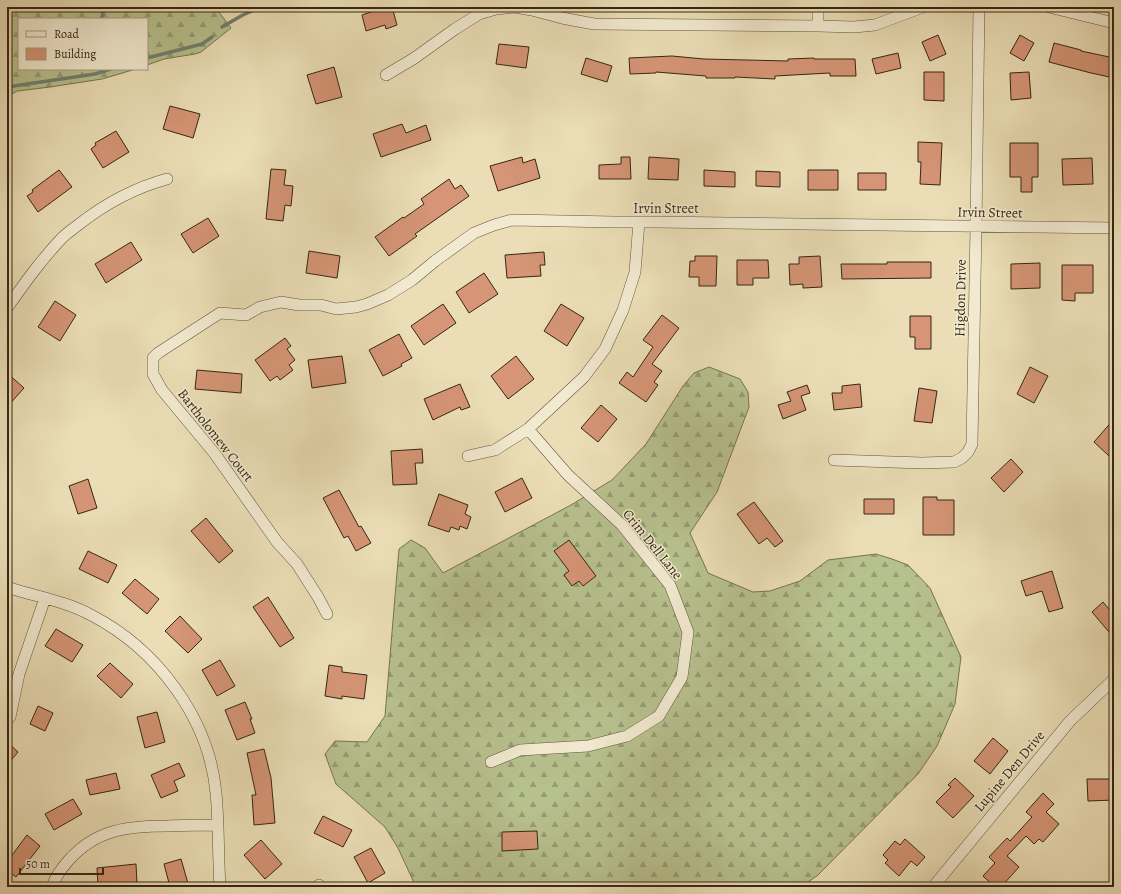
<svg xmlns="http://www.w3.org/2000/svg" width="1121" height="894" viewBox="0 0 1121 894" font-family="Alegreya,serif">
	<defs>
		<pattern id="forest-firs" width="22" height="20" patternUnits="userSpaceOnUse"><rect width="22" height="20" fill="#b7c18e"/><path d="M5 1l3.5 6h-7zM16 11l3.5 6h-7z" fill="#969d73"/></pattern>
	</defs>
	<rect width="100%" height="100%" fill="#ebdeb6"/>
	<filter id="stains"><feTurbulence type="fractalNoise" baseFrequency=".005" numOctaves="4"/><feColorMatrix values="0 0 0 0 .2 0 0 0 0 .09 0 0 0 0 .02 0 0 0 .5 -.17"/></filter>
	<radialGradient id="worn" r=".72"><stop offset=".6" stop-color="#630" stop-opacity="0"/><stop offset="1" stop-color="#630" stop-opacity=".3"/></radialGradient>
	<!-- forest -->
	<path fill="url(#forest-firs)" stroke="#767450" d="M7 7H215L231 28 201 52 195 54 164 59 147 65V19H19V69H136L102 79 50 87 17 91 7 97Z
		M709 367 740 379 748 392 749 407 717 492 690 533 708 573 753 592 770 591 800 581 828 560 876 554 892 559 908 565 930 588 961 657 955 704 937 746 918 774 818 875 801 887H416L398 848 385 827 336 784 325 754 335 741 367 742 385 716 399 549 411 540 425 548 443 573 571 505 612 480 646 444 683 386 694 373Z"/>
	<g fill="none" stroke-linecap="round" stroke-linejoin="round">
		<!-- stream -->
		<path stroke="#718071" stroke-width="3.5" d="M100 7 103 14 101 19
			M222 27 241 16 260 7
			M147 58 202 44 212 37
			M7 87 95 74 111 69"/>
	</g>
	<!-- building -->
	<path fill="#d59576" stroke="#362613" d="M386 7H392L397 25 386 29 385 25 366 31 362 15Z
		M938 35 946 54 930 61 922 42Z
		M1020 35 1034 43 1024 61 1010 53Z
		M1054 43 1081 50V51L1114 58V78L1091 73 1049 62Z
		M499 44 529 47 526 68 496 64Z
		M898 53 901 68 876 74 872 59Z
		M672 56 704 59 788 61V59L814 58V59H855L856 76H830V73L775 76V79L735 77V78H706V76L656 72V73L630 74 629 58Z
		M586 58 612 66 607 82 581 74Z
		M334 67 342 97 316 104 307 75Z
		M924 72H944V101L924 100Z
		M1029 72 1031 98 1011 100 1010 73Z
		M170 106 200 114 193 138 163 129Z
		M402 124 406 133 426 125 431 140 381 157 373 134Z
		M116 131 129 152 103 168 91 149 96 145 95 143Z
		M918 142 942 143 940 185 920 184 921 162H918Z
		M1010 143H1038V177H1032V192H1021V177H1010Z
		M522 157 523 163 535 159 540 178 498 191 490 166Z
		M621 157H630L631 179H599V165L621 164Z
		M649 157 679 159 678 180 648 179Z
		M1092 158 1093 184 1063 185 1062 159Z
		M271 169 286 170 284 185 293 186 291 206 285 205 283 221 266 219Z
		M59 170 72 187 38 212 27 196 33 192 32 190Z
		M704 170 735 172V187L704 186Z
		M808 170H838V190H808Z
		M756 171 780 172V187L756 186Z
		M858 173H886V190H858Z
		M449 179 455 189 461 185 469 196 415 234 417 236 389 256 375 237 403 217 404 218 424 204 421 199Z
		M208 218 219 236 193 253 181 234Z
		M131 242 142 260 106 283 95 264Z
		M309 251 340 256 337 278 306 273Z
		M544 252 545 265H540L541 276 507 278 505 255Z
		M695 256H717L716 286H699V277H689L690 261H695Z
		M820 256 822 287 803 288V284L790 285 789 264H799V257Z
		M737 260H768L769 278H753V285H737Z
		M887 262H931V278L842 279 841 264H887Z
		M1040 263V288L1011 289V264Z
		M1062 265H1093V293H1075V301L1062 300Z
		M484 273 498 294 469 313 456 292Z
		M55 301 76 315 60 341 38 327Z
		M443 304 456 323 424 345 411 326Z
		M561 304 584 318 567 346 544 331Z
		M662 315 679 328 652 364 662 371 654 382 658 385 646 402 619 383 627 372 633 377 653 347 643 340Z
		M910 316H931V349H915V337H910Z
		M399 334 412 358 401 364 402 366 383 376 369 350Z
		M285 338 291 346 287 349 295 360 289 365 293 370 280 380 277 376 270 381 255 360Z
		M342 356 346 383 312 388 308 360Z
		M516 356 534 379 508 399 491 376Z
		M1030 367 1048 376 1034 403 1017 394Z
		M197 370 242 374 241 393 195 389Z
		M7 373 24 388 7 407Z
		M460 384 470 407 461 410 460 407 433 420 424 399Z
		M860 384 862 407 834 410 832 393H842V386Z
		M807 385 810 393 801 396 806 410 783 419 778 405 791 401 787 392Z
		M919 388 937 391 932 423 914 421Z
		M601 405 617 419 598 442 581 428Z
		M1114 419V450L1109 456 1094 442Z
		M422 449 423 463H415L417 484 393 485 391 451Z
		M1011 459 1023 472 1004 492 991 478Z
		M522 478 532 498 505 512 495 492Z
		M88 479 97 508 78 514 69 486Z
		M339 490 359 527 361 526 371 543 356 551 348 536 344 538 323 498Z
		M439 494 468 505 465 514 471 517 467 529 460 526 459 530 451 527 449 532 428 525Z
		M923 497H937V500H954V535H923Z
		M864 499H894V514H864Z
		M754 502 783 541 775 547 767 538 759 544 737 514Z
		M206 518 233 551 219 563 191 531Z
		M569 540 596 576 583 586 579 581 572 586 564 575 569 571 554 551Z
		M88 551 117 565 108 583 79 569Z
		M1052 571 1063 608 1049 612 1042 591 1026 596 1021 581Z
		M135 579 159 599 147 614 122 593Z
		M268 597 294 638 280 647 253 607Z
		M1103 602 1114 615V638L1092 612Z
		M180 616 202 639 188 653 165 631Z
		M56 629 83 645 72 662 45 646Z
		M220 660 235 686 217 696 202 670Z
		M110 663 133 684 121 698 97 676Z
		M329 665 342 667V672L367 675 364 699 342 696V699L325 696Z
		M245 702 252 719H250L255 733 237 740 225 710Z
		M38 706 53 713 45 731 30 724Z
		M157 712 165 742 145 748 137 717Z
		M993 738 1008 751 990 774 974 761Z
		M7 742 18 752 7 765Z
		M264 749 271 778 275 823 254 825 252 795H256L247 753Z
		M179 763 185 776 174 781 178 791 161 798 151 775Z
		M116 773 120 789 90 795 86 780Z
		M955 778 974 796 953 818 936 802 951 787 948 785Z
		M1087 779H1114V800L1088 801Z
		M1043 793 1054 804 1046 812 1059 824 1043 842 1039 839 1034 844 1026 836 1007 856 1019 867 1001 887H995L983 876 995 863 989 857 1007 838 1010 841 1032 817 1026 812Z
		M73 799 82 814 54 830 45 814Z
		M323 816 352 830 343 847 314 833Z
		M537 831 538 849 502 851V832Z
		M27 835 40 846 16 877 7 870V862Z
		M905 839 925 857 917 866 911 861 899 876 885 863 888 860 883 855 895 841 900 845Z
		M261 840 282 864 265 879 244 855Z
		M371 848 385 873 368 883 354 857Z
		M181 859 189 887H170L164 864Z
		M136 864 137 884 98 887 97 868Z"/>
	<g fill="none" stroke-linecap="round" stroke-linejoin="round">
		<!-- minor casing -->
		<g stroke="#63543c" stroke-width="12">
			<path id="minor" d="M514 7 532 10 562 18 594 24 818 26 854 27 875 25 923 7
				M818 7V26
				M1049 7 1114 23
				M386 75 413 59 455 29 479 14 496 9 514 7
				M7 308C24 284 41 260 62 238 67 233 73 229 78 225 106 203 134 188 167 179
				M468 456 495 450 528 429 584 377 605 349 623 310 635 272 639 222
				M834 460 922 463 954 462 962 458 968 452 972 444 976 227 979 7
				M7 587 13 589C39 597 67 602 91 615 157 649 209 718 216 793 219 824 218 856 220 887
				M327 614 318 597 297 564 277 542 215 454 162 390 153 374V358L158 353 220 313 246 315 260 307 281 302 299 305H321L336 309 356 307 367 304 388 295 412 280 435 261 474 233 494 225 512 220 614 222H657L1114 228
				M10 717 19 674 45 598
				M491 762 520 750 588 746 627 736 659 716 682 677 688 632 670 585 622 525 568 475 528 429
				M52 887C55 877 61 869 68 861 96 829 128 826 168 826 184 825 201 825 217 825
				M317 887 319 885
				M933 887 1070 721 1114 679"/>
		</g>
		<!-- minor -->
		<use href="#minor" stroke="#f2ead0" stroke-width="11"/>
	</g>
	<g text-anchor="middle" stroke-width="3" stroke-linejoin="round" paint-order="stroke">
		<!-- street labels -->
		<g font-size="14" fill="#362613" stroke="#f2ead0">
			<text x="666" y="213">Irvin Street</text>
			<text transform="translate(990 212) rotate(1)" y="5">Irvin Street</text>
			<text transform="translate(960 298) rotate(-89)" y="5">Higdon Drive</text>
			<text transform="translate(216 435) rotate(52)" y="5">Bartholomew Court</text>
			<text transform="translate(653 544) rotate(51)" y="5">Crim Dell Lane</text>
			<text transform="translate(1009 771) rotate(-50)" y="5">Lupine Den Drive</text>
		</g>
	</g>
	<!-- margin -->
	<rect width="1121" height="894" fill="none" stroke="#ebdeb6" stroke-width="24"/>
	<rect x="8" y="8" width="1105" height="878" fill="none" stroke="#362613" stroke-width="2"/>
	<rect x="12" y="12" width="1097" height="870" fill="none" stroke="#362613"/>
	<!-- legend -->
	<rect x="18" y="18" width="130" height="52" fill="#f2ead0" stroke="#a79c84"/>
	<rect x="26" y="31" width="20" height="6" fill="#f2ead0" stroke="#a79c84"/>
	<text x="54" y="38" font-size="12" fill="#362613">Road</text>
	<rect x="26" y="48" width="20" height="12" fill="#d59576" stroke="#a79c84"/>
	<text x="54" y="58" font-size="12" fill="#362613">Building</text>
	<!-- scale -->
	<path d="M20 868v6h83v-6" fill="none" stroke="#362613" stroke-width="2"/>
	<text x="26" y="868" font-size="12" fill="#362613" stroke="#f2ead0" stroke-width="3" paint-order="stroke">50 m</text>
	<rect width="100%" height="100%" filter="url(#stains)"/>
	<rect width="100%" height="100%" fill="url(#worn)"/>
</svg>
